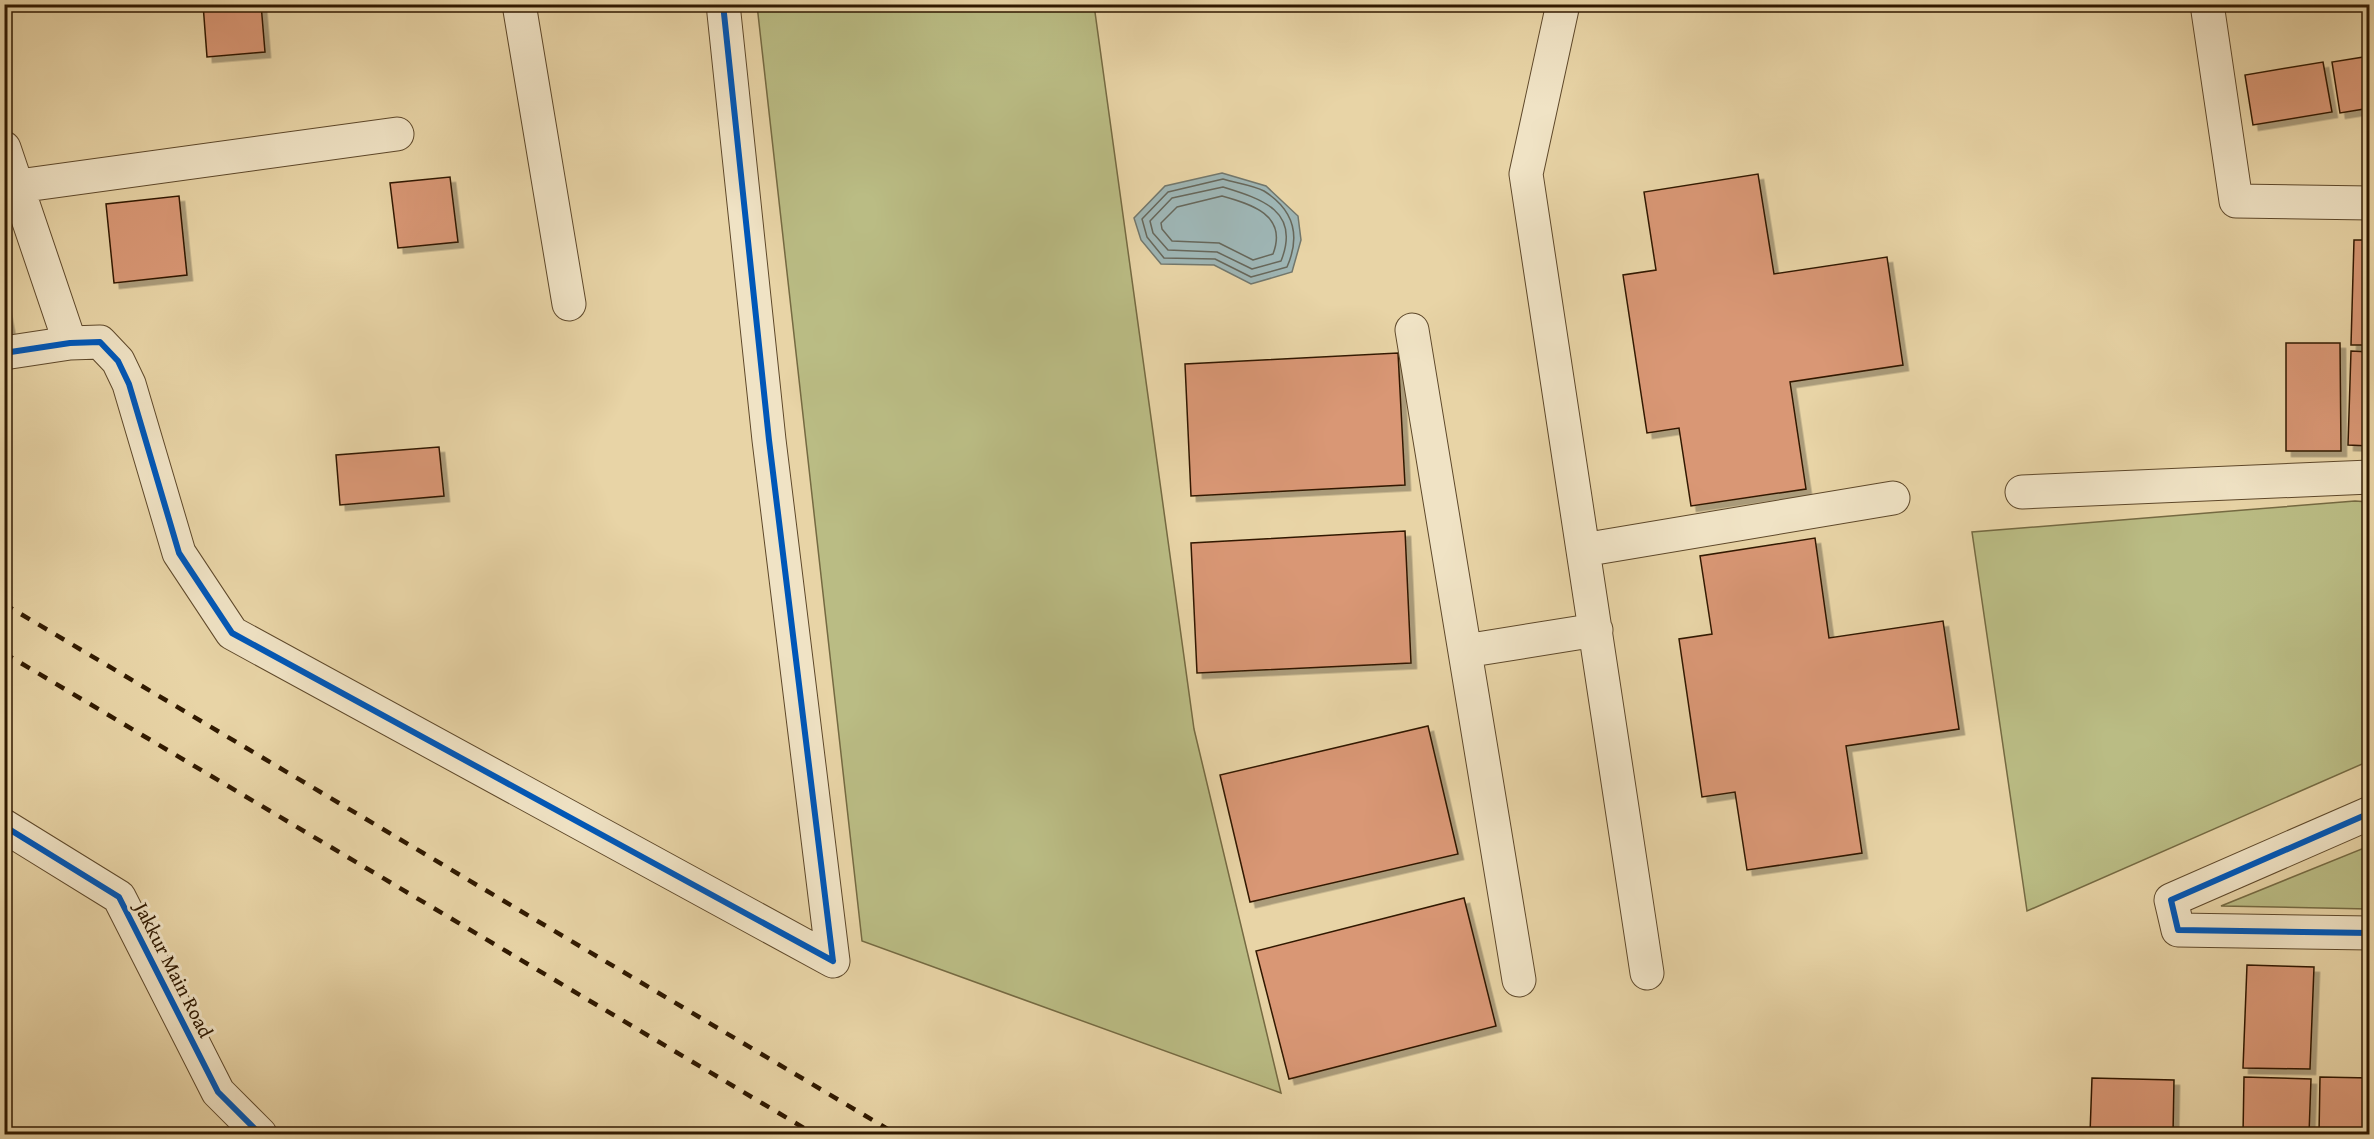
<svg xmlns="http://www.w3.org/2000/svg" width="2374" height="1139" viewBox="0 0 2374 1139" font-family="'Gentium Book Plus',serif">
	<defs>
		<filter id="shadow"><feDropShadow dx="5.5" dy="5.5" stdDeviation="0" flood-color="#0004"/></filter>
	</defs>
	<rect width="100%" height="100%" fill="#e8d4a6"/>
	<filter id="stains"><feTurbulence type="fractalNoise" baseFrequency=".00333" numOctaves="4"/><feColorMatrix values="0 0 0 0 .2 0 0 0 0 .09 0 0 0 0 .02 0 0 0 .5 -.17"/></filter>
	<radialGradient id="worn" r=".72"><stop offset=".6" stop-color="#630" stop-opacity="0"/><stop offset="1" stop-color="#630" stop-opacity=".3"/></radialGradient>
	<!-- green -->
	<path fill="#babc84" stroke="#756a42" stroke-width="1.5" d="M757 5H1094L1194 729 1281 1093 862 941Z
		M2355 501 2369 502V761L2027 911 1972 532Z
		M2369 846V909L2221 906Z"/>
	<!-- water -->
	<path fill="#9eb5b4" stroke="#72776c" stroke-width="1.5" d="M1222 173 1266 186 1298 216 1301 240 1292 272 1251 284 1214 265 1161 264 1141 240 1134 218 1165 186Z"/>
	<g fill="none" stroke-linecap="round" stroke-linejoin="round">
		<!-- shore -->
		<path stroke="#67675a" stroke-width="1.5" d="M1223 179C1235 183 1253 185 1264 191 1294 210 1301 235 1287 267L1251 277 1215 259 1164 258 1147 237 1142 219 1168 192Z
			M1223 187C1262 199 1301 211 1281 261L1252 269 1217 252 1168 250 1153 233 1150 221 1172 198Z
			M1222 196C1251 204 1288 215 1273 254L1253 260 1219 243 1172 241 1162 229 1161 223 1177 207Z"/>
	</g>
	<!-- building -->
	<path fill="#d99774" stroke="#301900" stroke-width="1.5" filter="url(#shadow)" d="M203 4H261L265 52 207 57Z
		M2370 56V108L2340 113 2332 62Z
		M2323 62 2332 112 2253 125 2245 75Z
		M1758 174 1774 274 1887 257 1903 365 1790 382 1806 489 1691 506 1679 428 1647 433 1623 275 1656 270 1644 192Z
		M450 177 458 242 398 248 390 183Z
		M179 196 187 275 114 283 106 204Z
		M2354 240H2370V345H2351Z
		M4 300 13 346 4 348Z
		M2286 343H2340L2341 451H2286Z
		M2351 351 2370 352V446L2348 445Z
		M1398 353 1405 485 1191 496 1185 364Z
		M439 447 444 496 340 505 336 455Z
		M1405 531 1411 663 1197 673 1191 543Z
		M1815 538 1829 638 1943 621 1959 729 1846 746 1862 853 1747 870 1735 792 1702 797 1679 639 1712 634 1700 556Z
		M1428 726 1458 854 1250 902 1220 775Z
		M1464 898 1496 1026 1289 1079 1256 951Z
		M2247 965 2314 967 2310 1069 2243 1068Z
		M2244 1077 2311 1079 2309 1134H2243Z
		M2320 1077 2370 1078V1134H2319Z
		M2092 1078 2174 1080 2173 1134H2090Z"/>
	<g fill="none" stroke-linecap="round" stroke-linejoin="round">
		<!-- minor casing -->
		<g stroke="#5e482a" stroke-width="35">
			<path id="minor" d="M519 4 569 304
				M723 4 769 440 833 961
				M1563 4 1526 174 1647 973
				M2207 4 2236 201 2370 203
				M4 148 70 343
				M4 188 397 134
				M1412 330 1519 980
				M4 353 70 343 100 342 118 361 129 384 179 553 232 633 833 961
				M2022 492 2370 477
				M1583 550 1893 498
				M1465 651 1596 630
				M2370 813 2171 900 2178 930 2370 933
				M4 826 119 897 218 1092 260 1134"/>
		</g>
		<!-- minor -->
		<use href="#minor" stroke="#f0e3c5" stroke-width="33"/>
		<!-- rail -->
		<path stroke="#301900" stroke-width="4.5" stroke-dasharray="10 10" stroke-linecap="butt" d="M4 604 896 1134
			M4 653 814 1134"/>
		<!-- cycleway casing -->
		<g stroke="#f0e3c5" stroke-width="10">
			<path id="cycleway" d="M723 4 769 440 833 961
				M4 353 70 343 100 342 118 361 129 384 179 553 232 633 833 961
				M2370 813 2171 900 2178 930 2370 933
				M4 826 119 897 218 1092 260 1134"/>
		</g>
		<!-- cycleway -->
		<use href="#cycleway" stroke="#0057b8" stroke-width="6"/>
	</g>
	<g text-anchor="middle" stroke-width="6" stroke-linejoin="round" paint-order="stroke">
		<!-- street labels -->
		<g font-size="20" fill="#301900" stroke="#f0e3c5">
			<text transform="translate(174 970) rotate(63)" y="7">Jakkur Main Road</text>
		</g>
	</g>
	<!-- margin -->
	<rect width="2374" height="1139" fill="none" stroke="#e8d4a6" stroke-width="24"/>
	<rect x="6" y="6" width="2362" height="1127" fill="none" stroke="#301900" stroke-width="3"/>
	<rect x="12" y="12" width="2350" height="1115" fill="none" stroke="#301900" stroke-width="1.5"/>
	<rect width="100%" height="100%" filter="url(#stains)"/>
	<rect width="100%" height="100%" fill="url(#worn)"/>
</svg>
